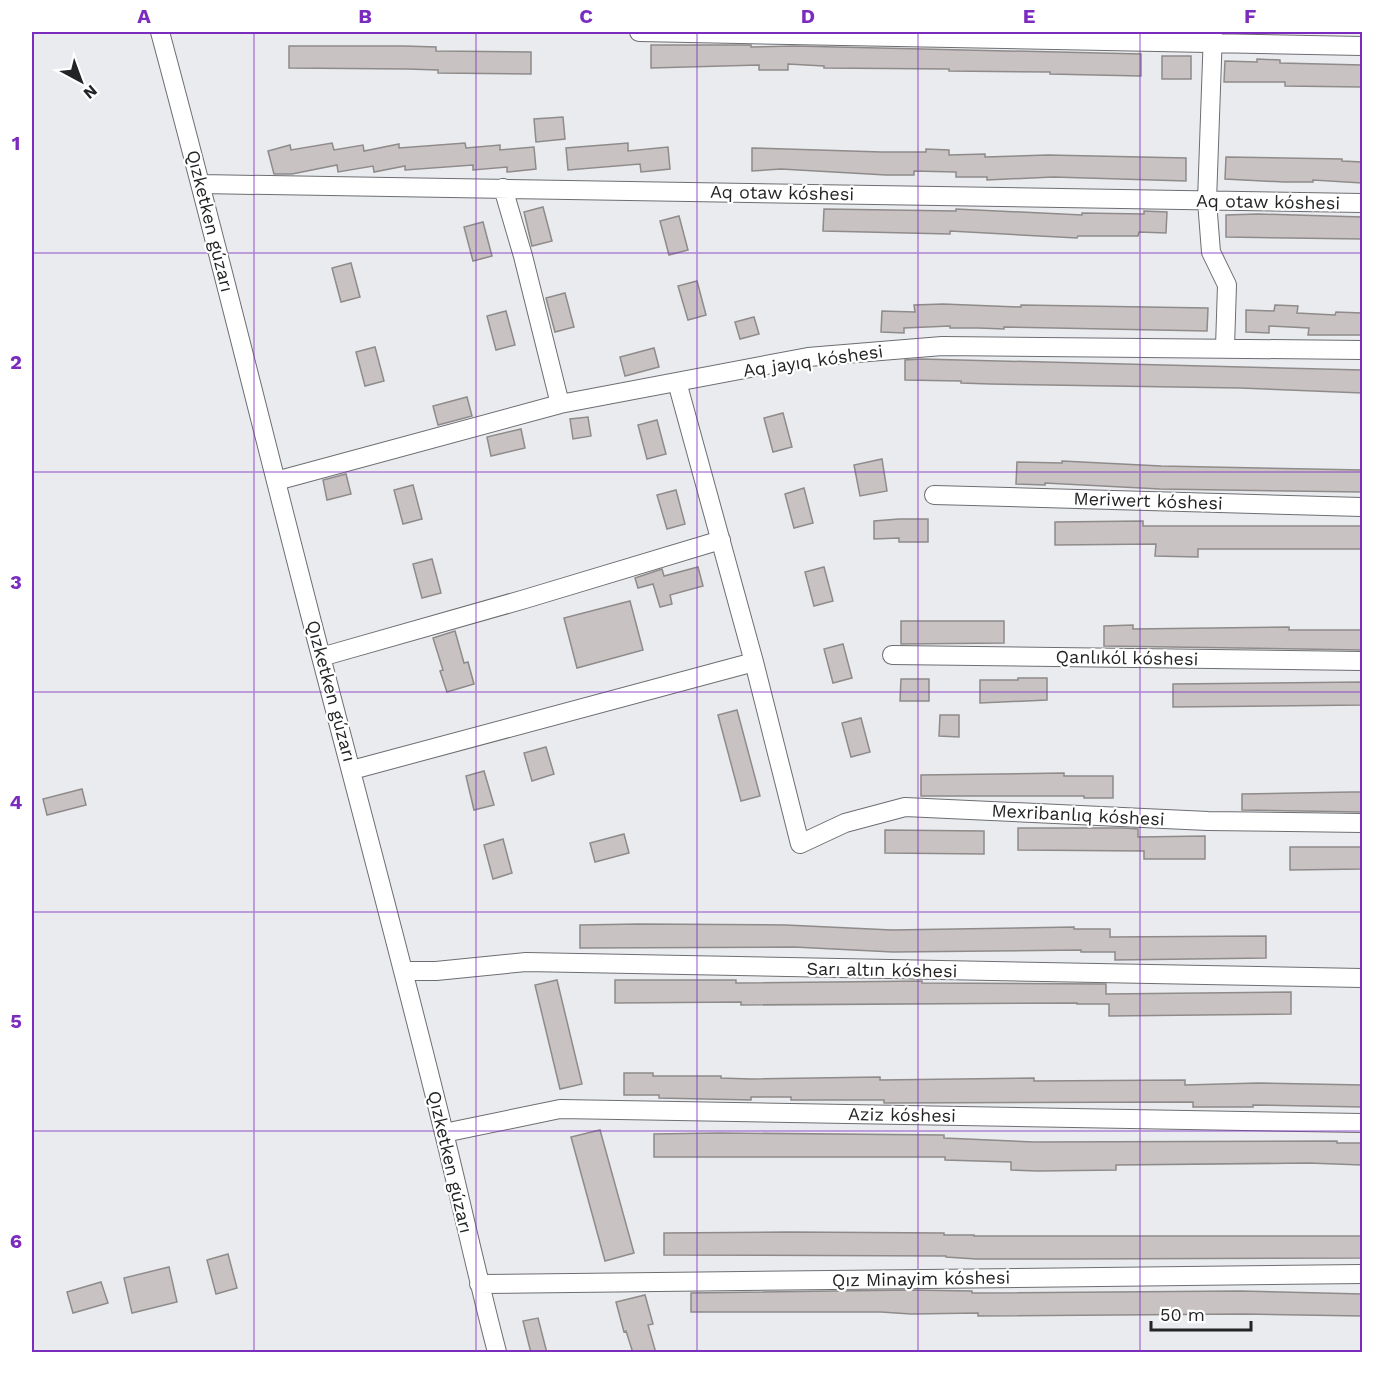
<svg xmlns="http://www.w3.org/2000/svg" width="1394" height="1384" viewBox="0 0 1394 1384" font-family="'Work Sans',sans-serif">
	<rect width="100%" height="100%" fill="#e9ebee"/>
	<!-- building -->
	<path fill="#c8c3c2" stroke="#8f8b8a" stroke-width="1.5" d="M651 45H751V47L794 46 1141 54V76L1050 74V72L949 71V69L824 68V66L788 64V70H759V65L651 68Z
		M289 46H404L436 47V51L531 52V74L438 73V70L407 69 289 68Z
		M1162 56H1191V79H1162Z
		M1257 59 1280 60V63L1362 65V87L1285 86V82H1224L1225 61 1257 62Z
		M563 117 565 139 536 142 534 119Z
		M332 143 334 150 363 145 364 151 399 144V148L465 143 466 148 500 145V150L534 147 536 169 507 172V167L473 170V165L405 170V166L374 172 373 166 338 172 337 165 292 174H274L268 151 290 145 291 150Z
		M628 143V151L668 147 670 169 641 172 640 164 568 170 566 148Z
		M752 148 882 152H926V149L949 150V155L985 154V157L1048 155 1186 158V181L1053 177 987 180V177H956V172L914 171V175H886L781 169 752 171Z
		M1226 157 1342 159V161L1362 162V183L1313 180V182H1284L1225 179Z
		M543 207 552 241 532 246 524 212Z
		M824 209 956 211V209L1082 215V213L1144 214V211L1167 212 1166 233 1139 232 1138 236H1078L1077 238 950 231V234L823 231Z
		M1258 214 1362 217V239L1226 237V215Z
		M679 216 688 250 669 255 660 221Z
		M483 222 492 256 473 261 464 227Z
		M351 263 360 297 341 302 332 268Z
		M697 281 706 315 688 320 678 286Z
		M565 293 574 327 555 332 546 298Z
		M943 304 1021 307V305L1208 308 1207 331 1004 327V329L978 328H950V326L904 328V333L881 332 882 311 915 312 914 305Z
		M1275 305 1298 306 1297 313 1335 315 1336 312 1362 313V335H1308L1309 328 1269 326V333L1246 332V310L1274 311Z
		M506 311 515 345 496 350 487 316Z
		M754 317 759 334 740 339 735 322Z
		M375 347 384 381 365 386 356 352Z
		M654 348 659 367 625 376 620 357Z
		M921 359 1362 370V393L1240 388 990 384 961 383V381L905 380V360Z
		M467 397 472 416 438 425 433 406Z
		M783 413 792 447 773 452 764 418Z
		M588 417 591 436 573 439 570 419Z
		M657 420 666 454 647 459 638 425Z
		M521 429 525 448 491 456 487 437Z
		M882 459 887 491 860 496 854 465Z
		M1062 461 1161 466 1362 470V492L1160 489 1045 483V485L1016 484 1017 462 1062 463Z
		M346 474 351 494 327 500 323 480Z
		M413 485 422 519 403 524 394 490Z
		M804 488 813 523 794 528 785 494Z
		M676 490 685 524 667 529 657 495Z
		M899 519H928V542H899V538L874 539V521Z
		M1143 521V526H1362V549H1198V557L1155 556 1156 544 1055 545V522Z
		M432 559 441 593 422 598 413 564Z
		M698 567 703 586 670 595 672 604 660 607 653 584 638 588 635 578 662 569 664 576Z
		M824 567 833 601 814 606 805 572Z
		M630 601 643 650 577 668 564 618Z
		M901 621H1004V643L901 644Z
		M1133 625V629L1289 627V630H1362V650L1104 646V626Z
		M455 631 464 663 468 662 474 684 447 692 440 671 443 670 433 638Z
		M843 644 852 678 833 683 824 649Z
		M1018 678H1047V700L980 703V680H1018Z
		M901 679H929V701H900Z
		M1362 682V705L1173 707V684Z
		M737 710 760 796 741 801 718 715Z
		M940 715H959V737L939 736Z
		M861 718 870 752 851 757 842 723Z
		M546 747 554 774 532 781 524 753Z
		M484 771 494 805 474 810 466 776Z
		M1064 773V776H1113V798H1084V796H921V775Z
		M82 789 86 805 47 815 43 799Z
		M1351 792H1362V812L1242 810V794Z
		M1018 828H1124L1138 829V837L1205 836V859H1144V851L1018 850Z
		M885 830 984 831V854L885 853Z
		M624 834 629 853 595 862 590 843Z
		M503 839 512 873 493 879 484 845Z
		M1290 847H1362V869L1290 870Z
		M639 924 786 925 892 930 1074 927V929H1110V937L1266 936V958L1115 960V952H1081V950L893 952 794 947 580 948V925Z
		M557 980 582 1084 560 1089 535 985Z
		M615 980H736V983L922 981V983L1106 984V994L1291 992V1014L1109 1016V1004H1077V1003L741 1005V1002L615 1003Z
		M624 1073H653V1076H721V1078L751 1079 880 1077V1080L1034 1078V1081L1185 1080V1085L1258 1083 1362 1085V1107L1253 1105V1107H1193V1102L884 1103V1100H791V1097H751V1100L659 1098V1095H624Z
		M600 1130 634 1253 605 1261 571 1137Z
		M720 1133 944 1135V1138L1034 1142 1337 1141V1143H1362V1165L1308 1163 1116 1165V1170L1038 1171 1011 1170V1162L945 1160V1157H654V1134Z
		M788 1232 944 1233V1235H974V1236H1362V1258L1066 1259H976L946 1257V1256L664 1255V1233Z
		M228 1254 237 1288 216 1294 207 1260Z
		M169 1267 177 1302 132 1313 124 1278Z
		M101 1282 108 1303 73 1313 67 1292Z
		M910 1290 972 1291V1293L1240 1291 1362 1294V1316L1243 1314 978 1316V1313L911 1314 881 1312H691V1293Z
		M645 1295 653 1324 648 1325 656 1353H633L626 1331 624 1332 616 1302Z
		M538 1318 547 1353H531L523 1321Z"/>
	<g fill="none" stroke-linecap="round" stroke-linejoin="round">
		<!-- minor casing -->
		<g stroke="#6d6e71" stroke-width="20">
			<path id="minor" d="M160 32C213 228 261 425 312 622 356 792 402 962 444 1133 462 1206 478 1280 497 1352
				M639 32 1362 46
				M1213 32 1207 201 1211 252 1227 285 1225 347
				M201 184 1362 203
				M503 188 523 256 560 404
				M677 382 754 662 800 844 845 823 905 807 1208 821 1362 823
				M276 481 560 404 808 357 942 346 1362 350
				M934 495 1362 507
				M892 655 1362 661
				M321 657 525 599 721 540
				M352 770 754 662
				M403 971H436L526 962 1362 978
				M444 1133 560 1109 1362 1123
				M479 1284 1362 1274"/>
		</g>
		<!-- minor -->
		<use href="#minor" stroke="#fff" stroke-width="18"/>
	</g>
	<!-- grid -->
	<path fill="none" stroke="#7b2cbf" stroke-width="1.5" stroke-opacity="0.55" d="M254 32V1352M476 32V1352M697 32V1352M918 32V1352M1140 32V1352M32 253H1362M32 472H1362M32 692H1362M32 912H1362M32 1131H1362"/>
	<g text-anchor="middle" stroke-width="4.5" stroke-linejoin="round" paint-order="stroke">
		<!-- street labels -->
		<g font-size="18" fill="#232425" stroke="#fff">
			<text transform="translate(782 193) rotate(1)" y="6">Aq otaw kóshesi</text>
			<text transform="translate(1268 202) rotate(1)" y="6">Aq otaw kóshesi</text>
			<text transform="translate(210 221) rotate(76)" y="6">Qızketken gúzarı</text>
			<text transform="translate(813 361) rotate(-8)" y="6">Aq jayıq kóshesi</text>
			<text transform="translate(1148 501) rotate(2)" y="6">Meriwert kóshesi</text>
			<text transform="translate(1127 658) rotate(1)" y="6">Qanlıkól kóshesi</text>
			<text transform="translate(331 691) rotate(75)" y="6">Qızketken gúzarı</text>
			<text transform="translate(1078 815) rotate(3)" y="6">Mexribanlıq kóshesi</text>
			<text transform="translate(882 970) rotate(1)" y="6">Sarı altın kóshesi</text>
			<text transform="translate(902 1115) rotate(1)" y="6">Aziz kóshesi</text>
			<text transform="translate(450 1162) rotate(77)" y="6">Qızketken gúzarı</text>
			<text transform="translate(921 1279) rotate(-1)" y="6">Qız Minayim kóshesi</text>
		</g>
	</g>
	<!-- border -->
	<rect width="1394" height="1384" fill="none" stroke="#ffffff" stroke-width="66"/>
	<!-- north arrow -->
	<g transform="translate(81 81) rotate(139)" stroke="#ffffff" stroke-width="4.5" paint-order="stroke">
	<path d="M0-4.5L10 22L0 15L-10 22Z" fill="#232425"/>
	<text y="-9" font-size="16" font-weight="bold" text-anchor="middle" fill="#232425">N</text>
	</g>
	<!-- scale -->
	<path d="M1151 1321v9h100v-9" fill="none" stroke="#232425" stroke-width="3"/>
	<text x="1160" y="1321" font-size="18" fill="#232425" stroke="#ffffff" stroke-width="4.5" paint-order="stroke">50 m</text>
	<rect x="33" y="33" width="1328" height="1318" fill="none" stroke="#7b2cbf" stroke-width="2"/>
	<g font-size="20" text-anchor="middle" font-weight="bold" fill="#7b2cbf">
		<text x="144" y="23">A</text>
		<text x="365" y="23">B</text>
		<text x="586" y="23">C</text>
		<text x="808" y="23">D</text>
		<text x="1029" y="23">E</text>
		<text x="1250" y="23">F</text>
		<text x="16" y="150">1</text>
		<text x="16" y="369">2</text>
		<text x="16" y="589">3</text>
		<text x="16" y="809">4</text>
		<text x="16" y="1028">5</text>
		<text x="16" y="1248">6</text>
	</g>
</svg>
